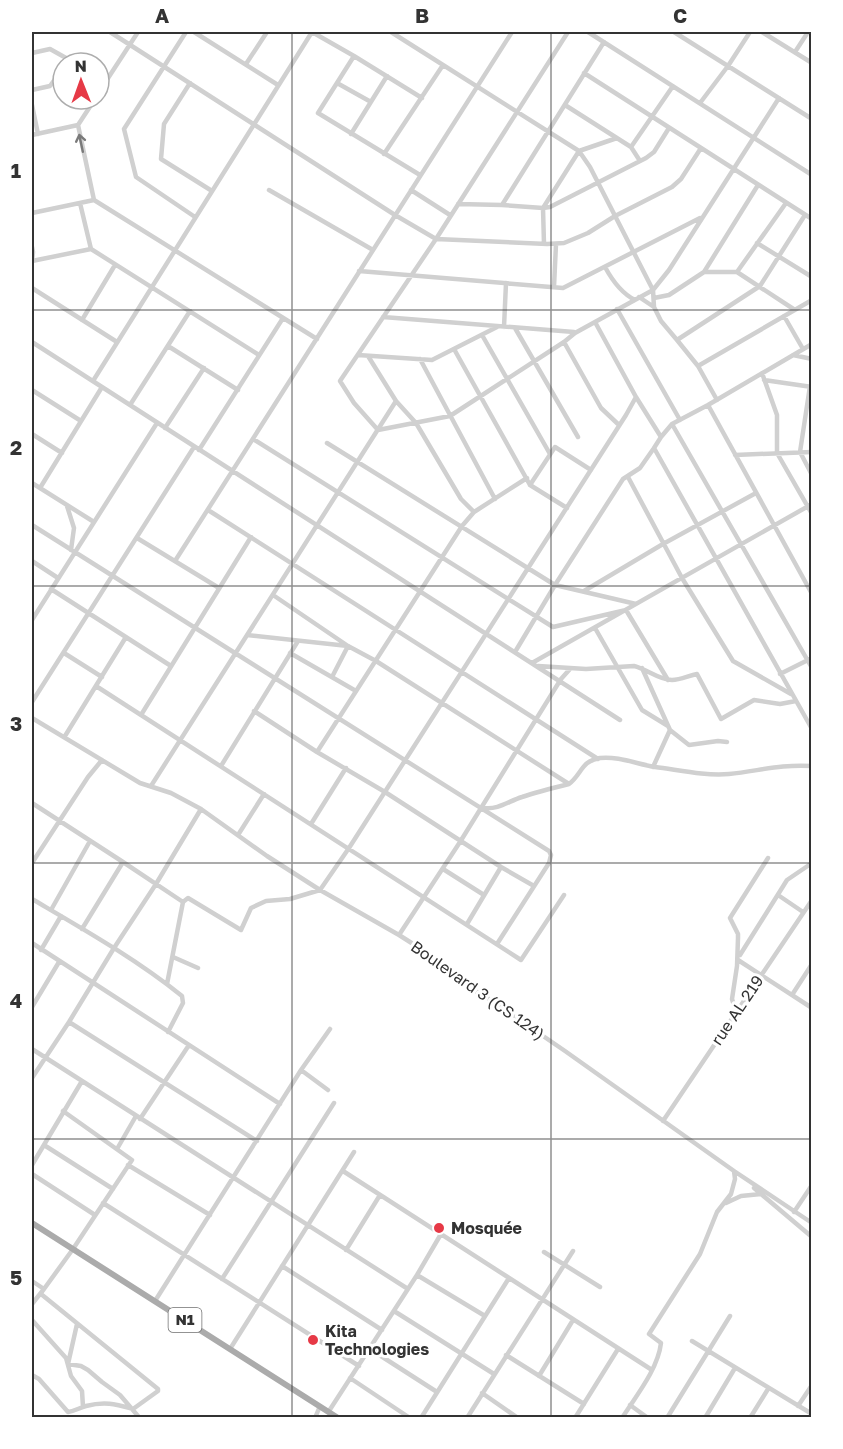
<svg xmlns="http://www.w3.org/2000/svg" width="843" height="1449" viewBox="0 0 843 1449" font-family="'Golos Text',sans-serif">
	<rect width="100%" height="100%" fill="#fff"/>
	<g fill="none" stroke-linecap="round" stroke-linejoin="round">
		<!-- minor -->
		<path stroke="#d0d0d0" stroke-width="4.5" d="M110 32 395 215 436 239 547 244 564 243 588 233 615 216 672 187 681 179 701 148
			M186 32 124 129 136 177 195 217
			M194 32 278 85
			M312 32 354 56 422 98
			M391 32 579 151 590 167 653 290 654 307 639 297
			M568 32 436 239 340 381 354 403 378 430 450 416 564 342 575 333 653 290 669 270 779 98
			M588 32 812 175
			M674 32 812 119
			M762 32 812 63
			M795 52 808 32
			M32 53 50 49 75 63
			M354 56 318 113 420 175
			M246 64 267 32
			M584 73 812 219
			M190 83 164 124 161 159 212 191
			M337 83 371 102
			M32 90 50 86 63 68
			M99 92 138 32
			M700 103 728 66 750 32
			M32 105 38 134
			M565 105 631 147 640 161
			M78 125 95 99
			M351 134 387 76
			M32 135 78 125 94 200
			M631 147 673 86
			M384 154 443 65
			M269 190 373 250
			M411 190 450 215
			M80 203 91 249
			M458 204 502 205 543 208 550 207 646 158 654 152 669 128
			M502 205 604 42
			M32 213 94 200 317 339
			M757 243 812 277
			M544 244 543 208 579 151 617 138
			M32 247 33 252 32 262
			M32 261 91 249 259 355
			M605 267C612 280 621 293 635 300
			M359 271 563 288 700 218
			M704 272 758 185
			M737 272 786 203
			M554 287 556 244
			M32 288 117 342
			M654 298 669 295 704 272H737L795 310
			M654 307 661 321 677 340 760 286 805 215
			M617 309 680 420
			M784 316 803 349
			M383 317 574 332
			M82 320 115 265
			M595 322 636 397 661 437 672 424 708 405 812 344
			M504 327 506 283
			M515 328 578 437
			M482 335 550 454
			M677 340 698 366 717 400
			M32 342 620 720
			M564 342 601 408 619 425
			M168 346 238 390
			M454 349 530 485 567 508
			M358 355 432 360 497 327
			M793 355 812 359
			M368 356 396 401 416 423 461 499 474 512
			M420 359 495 499
			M698 366 812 300
			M762 373 777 415V453L812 514
			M764 380 812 387
			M93 381 312 32
			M810 386 800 452 812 475
			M32 390 81 421
			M130 405 190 311
			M708 405 812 594
			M672 424 812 668
			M165 428 204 368
			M32 434 62 453
			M661 437 654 448 812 729
			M253 439 553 627 626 610 668 680
			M327 443 555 585 636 604
			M199 450 283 318
			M735 455 812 452
			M628 477 682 578 733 661 791 694
			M32 483 94 522
			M530 485 555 447 591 470
			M40 488 102 387
			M67 506 74 528 71 550
			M208 510 598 759
			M32 525 549 851 551 855 549 863 497 944
			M137 538 219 588
			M32 561 58 578
			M175 561 512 32
			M51 589 171 666
			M584 591 663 544 756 493
			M273 595 348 646 376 661 569 784
			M32 620 157 423
			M595 628 642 710 668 726
			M247 635 348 646 332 677
			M515 652 555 585 623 479 640 468 654 448
			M64 653 102 677
			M290 653 356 691
			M532 663 812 504
			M538 666 586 669 634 666C647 669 659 680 672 680 680 680 688 676 697 674L721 719 754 700 780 704 796 701
			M642 668 670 730 689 745 718 741 727 742
			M780 674 812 658
			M96 686 521 960 564 895
			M32 702 194 447
			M254 711 317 752 385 792 501 867 534 886
			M141 715 251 537
			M32 718 140 783 171 793 201 809 267 856 320 890 399 935 443 963 478 993 489 999 565 1051 734 1171 812 1223
			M65 736 126 637
			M317 752 462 526 474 512 527 478
			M221 766 298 641
			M653 767 670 730
			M151 786 396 401
			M32 803 123 862 183 902
			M484 808C498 810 509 801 522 797 537 792 553 788 569 784 582 774 581 761 600 758 618 756 637 764 655 767 679 770 704 776 729 774 759 771 780 764 812 766
			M311 824 346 768
			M238 835 264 794
			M32 863 88 777 102 760
			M443 869 484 895
			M778 895 803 912
			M32 899C83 929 136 959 182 996L183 1003 168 1032
			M183 902 188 898 241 930 251 908 266 901 290 899 320 890 349 848 626 415 636 397
			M51 910 90 841
			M467 924 501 867
			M82 929 123 862
			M399 935 460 842 561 679 570 669
			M32 943 280 1104
			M41 950 61 916
			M740 955 787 880 812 863
			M173 957 198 968
			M738 960 812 1008
			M167 984 183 902
			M792 995 812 964
			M32 1007 59 962
			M736 1012 732 999 737 966 738 938V934L730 918 768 858
			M69 1022 257 1141
			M32 1049 408 1289
			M301 1070 328 1090
			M32 1078 69 1022 114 948 156 884 201 809
			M140 1119 189 1045
			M663 1121 812 900
			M44 1145 113 1189
			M117 1149 136 1116
			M32 1165 82 1081
			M128 1165 210 1215
			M343 1171 652 1370
			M32 1174 95 1215
			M754 1188 812 1237
			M103 1203 359 1366
			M726 1203 741 1196 761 1194
			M794 1212 812 1185
			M346 1250 380 1195
			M544 1252 600 1287
			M282 1266 382 1330
			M417 1275 485 1316
			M222 1279 334 1103
			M32 1281 44 1289
			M155 1301 301 1070 330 1029
			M32 1304 44 1289 73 1249 132 1160 63 1111
			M394 1311 494 1374
			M32 1320 66 1358 71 1376 82 1391 83 1407
			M77 1324 68 1364 81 1366 88 1370 102 1382 120 1395 138 1416 137 1418
			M692 1341 812 1414
			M230 1349 354 1152
			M370 1349 437 1392
			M506 1355 584 1404
			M32 1375 39 1379 68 1412C75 1411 79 1408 86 1406 105 1401 115 1404 133 1409L158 1391V1389L41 1294
			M539 1376 573 1320
			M350 1378 410 1418
			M482 1393 518 1418
			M630 1405 648 1418
			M798 1406 812 1385
			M329 1411 417 1275 441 1234
			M315 1418 320 1406
			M421 1418 509 1278
			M467 1418 573 1251
			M575 1418 618 1349
			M622 1418C636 1396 658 1369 661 1343L649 1334 700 1254 717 1212 731 1194 735 1179 734 1171
			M667 1418 730 1316
			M705 1418 735 1368
			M750 1418 768 1389"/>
		<!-- major -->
		<path stroke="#ababab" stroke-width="6" d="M32 1223 338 1418"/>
	</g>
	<!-- one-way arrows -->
	<defs><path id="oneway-shaft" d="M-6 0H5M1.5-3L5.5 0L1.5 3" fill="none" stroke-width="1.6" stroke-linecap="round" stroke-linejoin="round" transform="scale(1.5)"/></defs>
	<use stroke="#7a7a7a" href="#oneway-shaft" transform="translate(81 143) rotate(-102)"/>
	<!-- grid -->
	<path fill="none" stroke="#333" stroke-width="1.5" stroke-opacity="0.55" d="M292 32V1418M551 32V1418M32 310H812M32 586H812M32 863H812M32 1139H812"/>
	<!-- markers -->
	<g fill="#e63946" stroke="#fff" stroke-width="2">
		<circle cx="439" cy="1228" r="6"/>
		<circle cx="313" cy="1340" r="6"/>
	</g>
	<g text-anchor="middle" stroke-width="6" stroke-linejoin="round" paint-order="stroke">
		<!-- shield labels -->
		<rect fill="#fff" stroke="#707070" stroke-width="1.5" x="168.5" y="1308" width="33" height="24" rx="4.5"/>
		<g font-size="15" font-weight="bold" fill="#333">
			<text x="185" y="1325">N1</text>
		</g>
		<!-- street labels -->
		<g font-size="16" fill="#333" stroke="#fff">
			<text transform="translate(478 990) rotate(35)" y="6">Boulevard 3 (CS 124)</text>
			<text transform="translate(737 1010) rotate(-56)" y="6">rue AL 219</text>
		</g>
		<!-- poi labels -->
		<g font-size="16" font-weight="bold" fill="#333" stroke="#fff" text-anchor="start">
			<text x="451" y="1234">Mosquée</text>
			<text x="325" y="1337">Kita<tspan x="325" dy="18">Technologies</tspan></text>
		</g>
	</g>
	<!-- border -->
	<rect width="843" height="1449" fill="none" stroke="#ffffff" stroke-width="66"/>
	<!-- north arrow -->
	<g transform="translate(81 81) rotate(359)"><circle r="28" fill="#ffffff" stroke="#adadad" stroke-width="1.5"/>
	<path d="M0-4.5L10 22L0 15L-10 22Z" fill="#e63946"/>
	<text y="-9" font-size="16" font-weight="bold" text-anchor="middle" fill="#333333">N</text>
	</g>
	<rect x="33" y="33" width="777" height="1383" fill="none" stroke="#333" stroke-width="2"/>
	<g font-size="20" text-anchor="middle" font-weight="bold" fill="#333">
		<text x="162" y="23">A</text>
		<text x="422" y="23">B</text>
		<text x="680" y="23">C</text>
		<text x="16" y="178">1</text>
		<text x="16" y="455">2</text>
		<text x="16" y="731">3</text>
		<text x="16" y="1008">4</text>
		<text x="16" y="1285">5</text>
	</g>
</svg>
